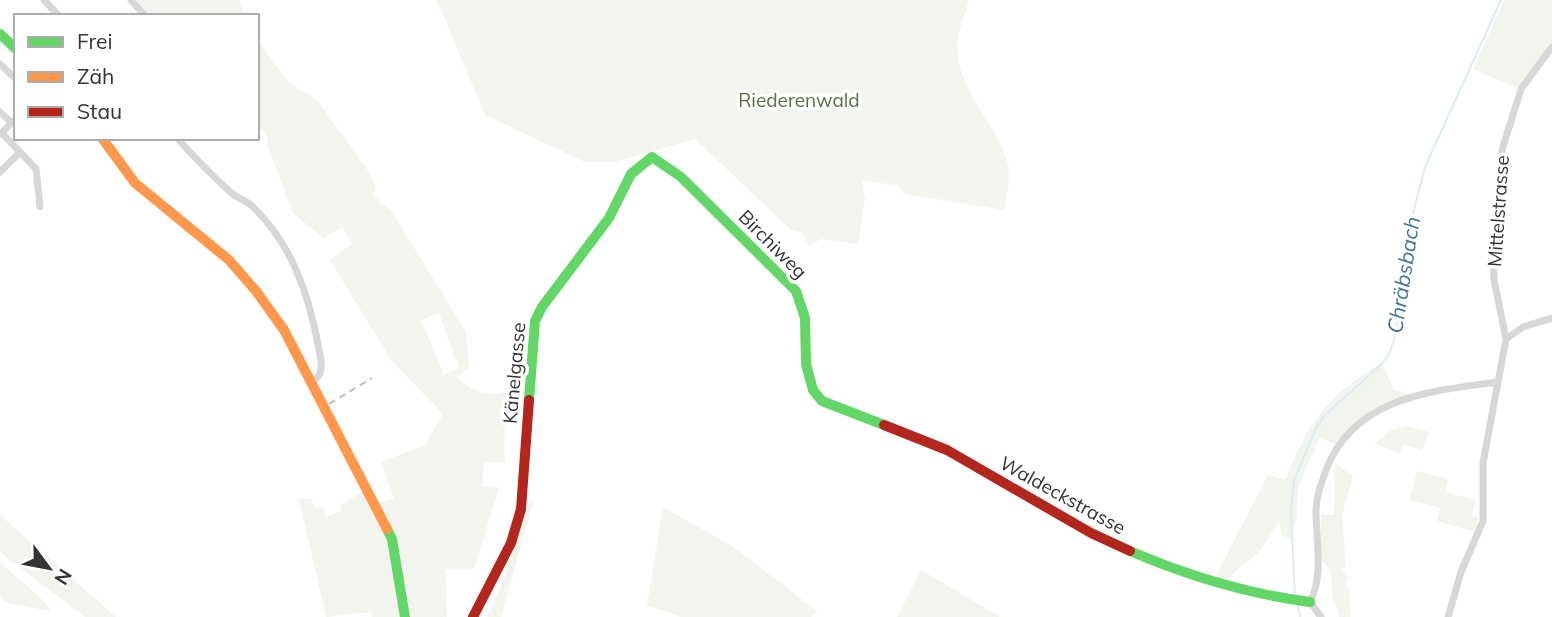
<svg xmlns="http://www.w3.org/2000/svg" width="1552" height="617" viewBox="0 0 1552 617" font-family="Mulish,sans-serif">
	<rect width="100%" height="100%" fill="#fff"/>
	<!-- green -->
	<path fill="#f1f5ed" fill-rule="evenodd" d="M134 0H239L245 16H149Z
		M437 0H969C965 15 957 32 957 47 958 91 995 122 1007 161 1011 177 1007 194 1004 210L905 194 899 186 862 180 865 199 858 244 821 239 809 245 801 232 791 230 695 139 614 162H585L485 115Z
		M1504 0H1552V43L1520 89 1473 69Z
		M257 39 288 82 317 100 371 175 376 190 372 194 392 212 466 332 469 368 457 377C481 402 500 394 530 385L529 407H504L505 462H484L482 486 499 488 474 569H445L447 617H407L401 567 378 504 394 498 381 462 425 445 443 414 391 360 330 260 352 244 342 227 324 238 293 213 268 146 267 134 257 125ZM439 313 459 368 444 375 421 320Z
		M1382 363 1394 390 1415 395C1380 404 1358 416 1337 445L1320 437 1298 487 1297 516 1290 539 1282 535 1279 523 1258 553 1238 568 1227 582 1215 578 1268 475 1285 480C1309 422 1327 395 1382 363Z
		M1407 426 1429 432 1422 450 1403 444 1400 454 1375 444 1391 430Z
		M1335 463 1353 476 1342 515 1346 567 1342 568 1348 579 1345 584 1349 589 1350 617H1339C1340 609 1336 608 1334 601 1328 584 1338 572 1320 560L1321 515H1334Z
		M1417 471 1448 479 1445 492 1476 500 1470 522 1473 516 1479 518 1475 532 1437 521 1440 508 1409 500Z
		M364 490 392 546 402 617H372L371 612 326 617 299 499H311L315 509 323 508 326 517 341 511 340 506Z
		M534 499 501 617H487L506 574 525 508Z
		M663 507 732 546 817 611 811 617H681L647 605Z
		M0 515 116 617H85L5 556 0 551Z
		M0 562C10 573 49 601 50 611L7 603 0 596Z
		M921 570 1000 617H897Z"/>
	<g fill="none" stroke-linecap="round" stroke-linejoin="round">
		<!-- stream -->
		<path stroke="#ddebf3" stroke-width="2" d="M1295 597 1291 512 1294 481 1315 430 1325 415 1383 363 1390 352 1396 334 1404 249 1425 167 1501 0
			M1298 605 1300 617"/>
		<!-- street -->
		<path stroke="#d7d7d7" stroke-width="7" d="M44 0 59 16
			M131 0 145 16
			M0 64 16 79
			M0 112 12 123
			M2 133 36 169 40 207
			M0 134 16 119
			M177 138C195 158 214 178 234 195 240 199 247 201 252 206 291 243 308 292 318 344 320 358 327 373 312 382
			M0 172 20 152
			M1506 339 1523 327 1552 318
			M1321 617 1310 602C1324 576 1316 540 1316 512 1316 497 1321 484 1326 470 1354 397 1430 391 1498 382
			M1448 617 1461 572 1483 521V463L1506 339 1494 280 1493 251 1502 150 1521 89 1552 47"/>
		<!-- fast -->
		<path stroke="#63d668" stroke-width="10" d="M0 34 16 49
			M529 400 535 321 542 307 609 218 631 174 652 157 681 177 796 291 805 318 806 364 813 390 822 401 884 425
			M387 529 392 539 405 617
			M1130 551C1186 575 1249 594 1310 602"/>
		<!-- slow -->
		<path stroke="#ff974d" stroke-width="10" d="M102 138 135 183 229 260 256 291 284 330 387 529"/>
		<!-- jam -->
		<path stroke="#b3261e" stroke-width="10" d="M884 425 947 450 1091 533 1130 551
			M473 617 511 543 521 509 529 400"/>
		<!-- rail -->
		<path stroke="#bebebe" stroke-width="2" stroke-dasharray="7 5" stroke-linecap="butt" d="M329 404 372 378"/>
	</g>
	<g text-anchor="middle" stroke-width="7" stroke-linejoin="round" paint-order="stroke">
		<!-- park labels -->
		<g font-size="19" fill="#56703f" stroke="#fff">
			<text x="799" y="107">Riederenwald</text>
		</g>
		<!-- street labels -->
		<g font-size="19" fill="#333" stroke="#fff">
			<text transform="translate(1498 211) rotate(-86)" y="7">Mittelstrasse</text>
			<text transform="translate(773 244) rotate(45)" y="7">Birchiweg</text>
			<text transform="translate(514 373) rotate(-85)" y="7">Känelgasse</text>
			<text transform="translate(1063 495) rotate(29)" y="7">Waldeckstrasse</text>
		</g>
		<!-- water labels -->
		<g font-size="21" font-style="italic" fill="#3f7597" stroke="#fff">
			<text transform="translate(1404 275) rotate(-81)" y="7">Chräbsbach</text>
		</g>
	</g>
	<!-- legend -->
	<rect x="14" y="14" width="245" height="126" fill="#ffffff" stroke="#adadad" stroke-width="2"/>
	<rect x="28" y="37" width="35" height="10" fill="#63d668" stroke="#adadad" stroke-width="2"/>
	<text x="77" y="49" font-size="21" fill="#333333">Frei</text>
	<rect x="28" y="72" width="35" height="10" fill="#ff974d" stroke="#adadad" stroke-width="2"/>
	<text x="77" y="84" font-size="21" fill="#333333">Zäh</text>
	<rect x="28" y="107" width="35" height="10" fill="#b3261e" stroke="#adadad" stroke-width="2"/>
	<text x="77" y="119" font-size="21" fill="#333333">Stau</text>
	<!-- north arrow -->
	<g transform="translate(49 568) rotate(122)" stroke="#ffffff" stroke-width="5" paint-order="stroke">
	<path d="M0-5L12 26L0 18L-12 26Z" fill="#333333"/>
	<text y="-10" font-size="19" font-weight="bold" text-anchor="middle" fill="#333333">N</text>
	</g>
</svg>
